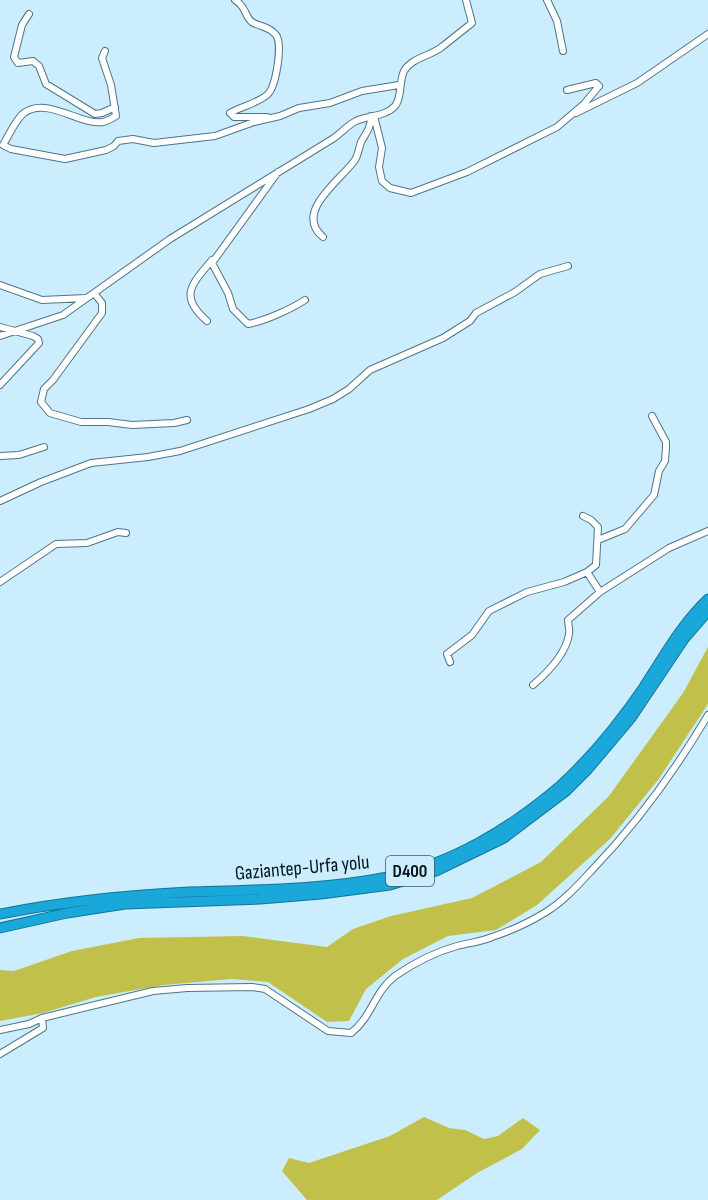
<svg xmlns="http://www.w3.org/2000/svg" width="708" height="1200" viewBox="0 0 708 1200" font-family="'Sofia Sans Condensed',sans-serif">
	<rect width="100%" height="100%" fill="#cbedfd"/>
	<!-- forest -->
	<path fill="#c1c04a" d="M708 647V704L658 780 610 839 537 905 496 930 448 936 403 959 366 989 349 1021 327 1022 268 982 232 979 164 985 96 997 43 1013 0 1021V970L14 971 72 951 139 938 242 936 327 947 353 929 391 916 472 898 541 862 609 796 683 693Z
		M424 1117 449 1128 465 1130 484 1139 498 1136 523 1118 540 1130 522 1149 477 1173 437 1200H307L282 1171 289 1158 309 1163 390 1136Z"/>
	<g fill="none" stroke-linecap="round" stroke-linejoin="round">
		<!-- minor casing -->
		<g stroke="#4e7587" stroke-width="8">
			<path id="minor" d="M235 0C247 7 244 16 252 22 260 27 269 26 276 35 283 44 276 86 268 94 259 103 242 106 230 113L234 117H267
				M547 0 557 21 563 51
				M29 14 22 25 14 57 18 63 33 61 39 66 46 84 95 114 102 113 115 107
				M105 51 102 58 111 85 116 116C112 118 108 121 103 122 81 126 47 96 24 113 16 119 9 135 3 145L11 149 65 159 106 150 114 146 118 141 133 139 154 143 215 136 254 122 280 116 299 108 330 103 362 91 399 85
				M576 113 637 83 708 34
				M374 116 382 148 379 167 382 181 390 188 411 193 467 172 557 127 584 104 599 86 596 83 567 90
				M278 172 212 263 228 293 233 309 248 324C265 321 291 309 305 300
				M323 237C293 212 341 180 355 160 358 155 359 148 361 142 366 133 371 128 371 116
				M0 285 42 300 86 298
				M94 293 102 303V313L53 380 44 389 41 402 50 413 81 422H108L132 425 174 423 187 420
				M207 321C178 296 192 284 212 260
				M0 327 33 336 38 339 39 343 0 385
				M0 336 63 315 170 239 334 138C342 132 348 125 356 121 369 115 385 117 395 106 402 98 399 81 404 71 412 57 432 56 443 46 453 38 462 31 472 23L466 0
				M0 456 19 455 44 447
				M0 501 41 482 91 463 148 457 180 451 309 409 333 399 349 389 370 370 443 338 470 321 476 313 515 292 540 274 568 266
				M598 540 625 529 654 495 659 471 665 461 666 448V442L652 416
				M587 572 600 592 669 548 708 531
				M0 582 56 544 87 543 118 532 126 533
				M450 662 447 654 472 635 489 611 527 592 564 582 587 572 596 565 598 527 591 520 583 516
				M533 685C547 673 566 654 569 634 570 630 568 624 568 620L600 592
				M0 1030 29 1024 42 1018 153 991 187 988 252 987 265 989 328 1031 351 1033C372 1017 374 992 395 976 414 963 435 952 457 946 468 943 481 942 492 937 510 931 530 922 546 912 564 901 579 884 593 869 638 822 675 771 708 715
				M0 1054 43 1028 42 1018"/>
		</g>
		<!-- highway casing -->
		<g stroke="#127597" stroke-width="11">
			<path id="highway" d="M0 914C62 902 126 895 189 892 255 890 323 890 388 877 451 864 511 828 559 787 591 758 620 722 644 687 664 656 681 625 708 599
				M0 928 67 913 125 904 260 899 321 894 390 885 436 871 504 838 566 791 588 769 631 718 684 639 708 611"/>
		</g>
		<!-- minor -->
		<use href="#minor" stroke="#fff" stroke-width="6"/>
		<!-- highway -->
		<use href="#highway" stroke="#19a8d9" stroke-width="9"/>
	</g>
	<g text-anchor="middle" stroke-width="6" stroke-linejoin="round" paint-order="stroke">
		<!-- shield labels -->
		<rect fill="#cbedfd" stroke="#405660" stroke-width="1.5" x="386" y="856" width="48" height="30" rx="4.5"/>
		<g font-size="18" font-weight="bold" fill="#05151c">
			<text x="410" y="877">D400</text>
		</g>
		<!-- street labels -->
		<g font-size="20" fill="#05151c" stroke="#cbedfd">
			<text transform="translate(302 867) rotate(-5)" y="7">Gaziantep-Urfa yolu</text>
		</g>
	</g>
</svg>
